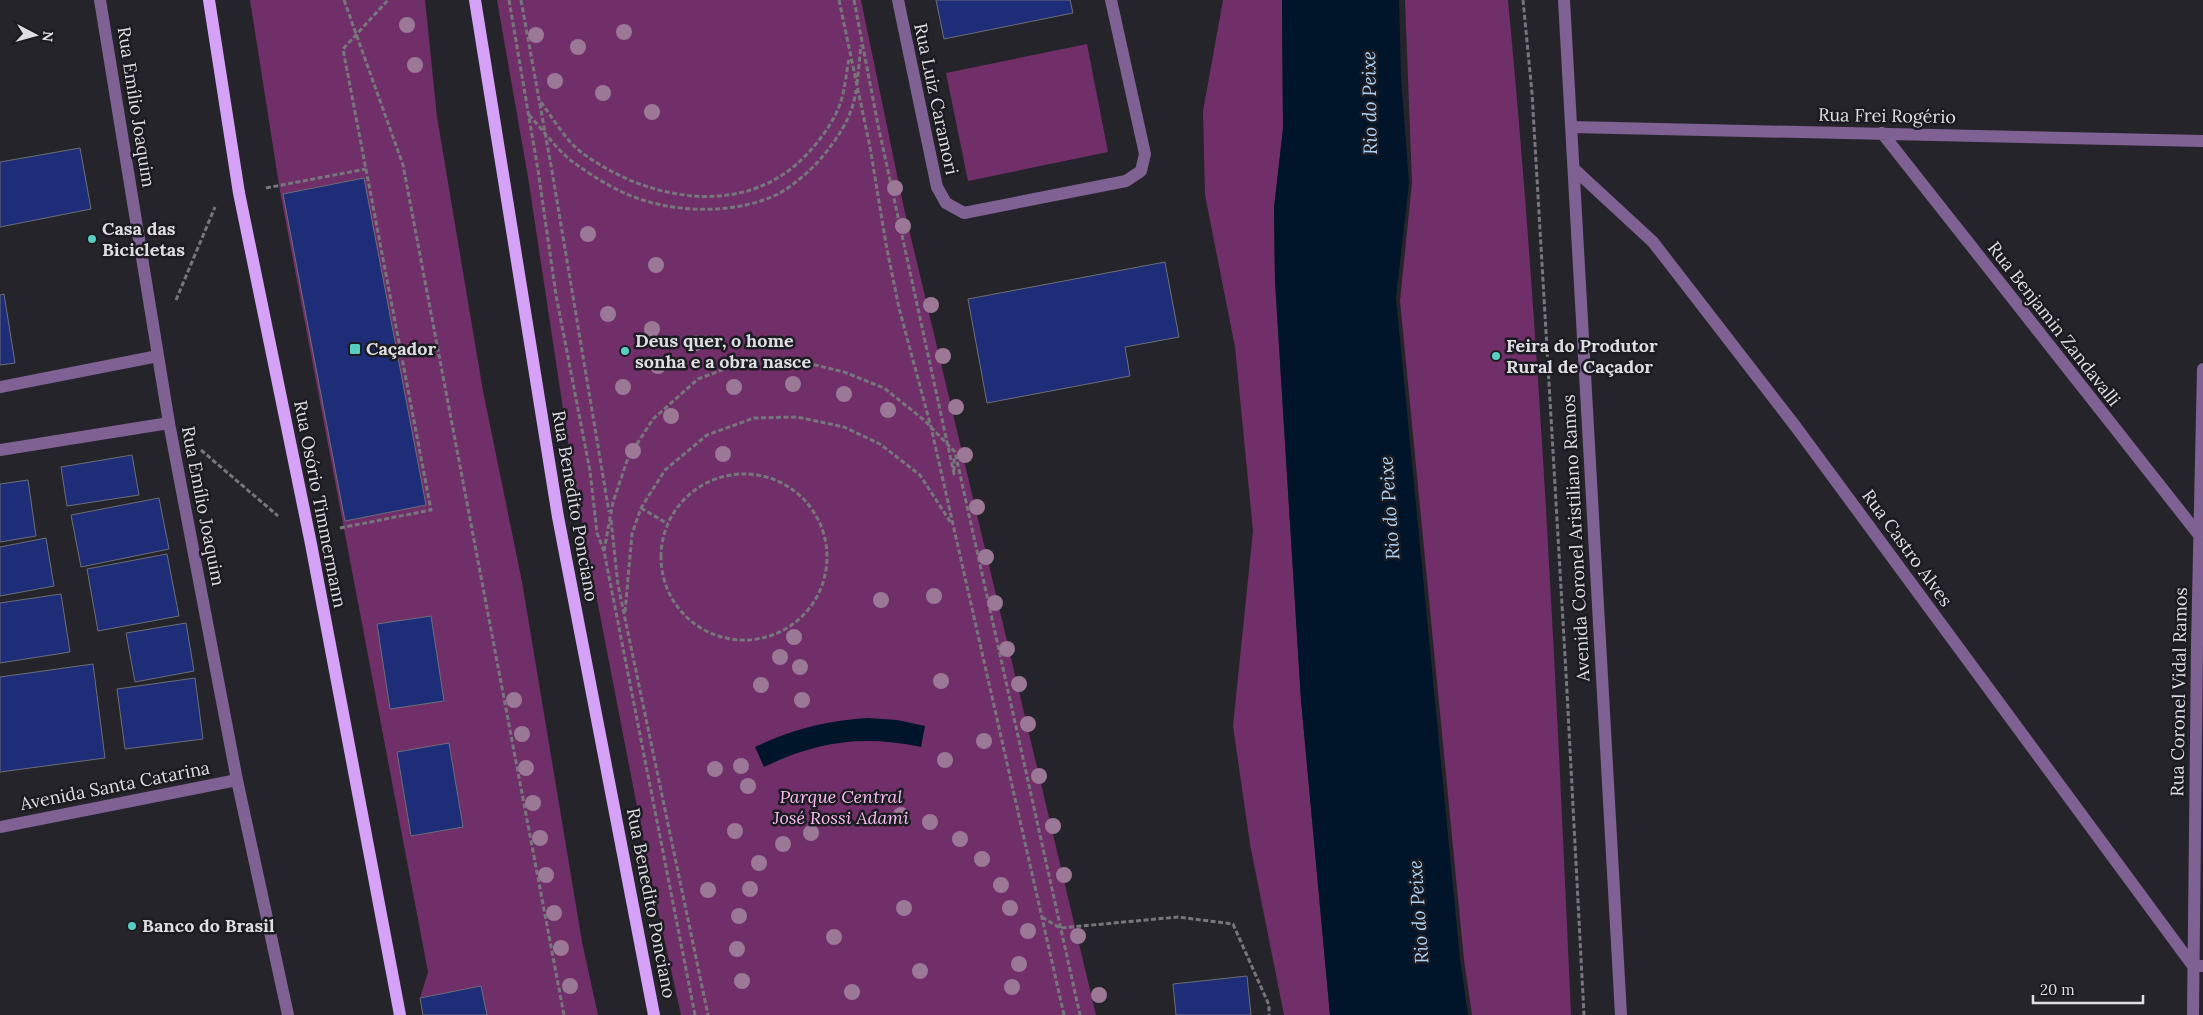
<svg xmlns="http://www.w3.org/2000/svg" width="2203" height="1015" viewBox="0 0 2203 1015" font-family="Lora,serif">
	<rect width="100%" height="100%" fill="#25242a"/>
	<!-- green -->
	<path fill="#702f69" d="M250 0H425L437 117 483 391 522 582 582 942 598 1015H423L420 998 428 972 280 191Z
		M497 0H861L903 204 1096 1015H681L650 874 573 475 528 177Z
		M1223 0H1282L1283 129 1274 208 1275 281 1301 700 1330 1015H1284L1250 844 1233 726 1253 531 1235 347 1205 195 1203 111Z
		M1405 0H1508C1540 338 1556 676 1571 1015H1472L1464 960 1400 301 1412 183Z
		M1087 44 1108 152 968 181 946 73Z"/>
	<!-- water -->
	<path fill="#00152a" d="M1282 0H1399L1401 77 1409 183 1396 298 1460 959 1468 1015H1330L1301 700 1275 281 1274 208 1283 129Z
		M868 718 897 720 925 726 921 747C862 735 818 741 764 767L755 747C793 729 825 721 868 718Z"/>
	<!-- building -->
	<path fill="#1e2d78" stroke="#6c6e76" d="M936 0H1070L1073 13 944 39Z
		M80 148 91 209 0 227V162Z
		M364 178 426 505 345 521 283 194Z
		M1165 262 1179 337 1125 347 1130 376 987 403 968 299Z
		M4 294 15 363 0 365V295Z
		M132 455 139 495 67 506 61 467Z
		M28 480 36 536 0 542V484Z
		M159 498 169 549 81 567 71 515Z
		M46 538 54 586 0 596V547Z
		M167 554 179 616 98 631 87 569Z
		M61 594 70 652 0 663V603Z
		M431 616 444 701 390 709 377 624Z
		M186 623 194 671 135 682 126 633Z
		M93 664 105 758 0 772V677Z
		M195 678 203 739 125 749 117 689Z
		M449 743 463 827 411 836 397 752Z
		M1247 976 1251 1015H1176L1173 984Z
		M481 986 487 1015H423L420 998Z"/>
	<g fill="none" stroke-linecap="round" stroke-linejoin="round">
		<!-- path -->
		<path stroke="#76767b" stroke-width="3" stroke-dasharray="5 2.5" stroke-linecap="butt" d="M344 0 403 165 564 1015
			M509 0 538 170 556 295 590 471 597 533 604 551 695 1015
			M521 0 552 171 609 512
			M839 0 870 147 886 244 899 308 931 427 1064 1015
			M854 0 878 125 954 474V457
			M1523 0 1532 93 1566 673 1584 1015
			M857 84 861 45
			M541 102C551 116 568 143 581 152 648 202 748 220 809 152 821 139 834 121 840 104 845 90 846 74 849 59
			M529 115C543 130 557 150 573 162 588 173 605 184 622 192 667 213 730 216 776 195 790 188 804 176 815 165 834 144 853 118 856 90
			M266 188 366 169
			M176 300 215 207
			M201 450 278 516
			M661 557a83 83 0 1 1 166 0a83 83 0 1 1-166 0Z
			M641 508 668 524
			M611 520 618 585 708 1015
			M340 528 431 510 343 49 388 0
			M604 551 613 502 628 458 653 419 698 379 746 361 795 360 844 372 884 388 924 420 955 452 1080 1015
			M625 612 632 534 641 508 665 470 707 435 754 418 797 417 844 427 880 444 920 475 951 523
			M1042 917 1060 928 1178 917 1233 924 1269 1005V1015"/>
		<!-- minor -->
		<path stroke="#7f6194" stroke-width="12" d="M100 0 169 423 237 780 288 1015
			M898 0 937 187 946 203 964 213 1126 181 1141 171 1145 154 1111 0
			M1564 0 1621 1015
			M1571 127 2203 141
			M1882 133 2199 535
			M1574 169 1653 242 1796 427 2193 966H2203
			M0 387 158 356
			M0 450 169 423
			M0 827 237 780
			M2193 1015 2197 645 2203 369"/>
		<!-- major -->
		<path stroke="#d5a2f8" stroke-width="12" d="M209 0 239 193 311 544 400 1015
			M475 0 558 517 654 1015"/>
	</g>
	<!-- trees -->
	<g fill="#9a7896">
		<circle cx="407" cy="25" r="8"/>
		<circle cx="624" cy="32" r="8"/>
		<circle cx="536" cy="35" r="8"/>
		<circle cx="578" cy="47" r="8"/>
		<circle cx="415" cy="65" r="8"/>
		<circle cx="555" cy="81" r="8"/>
		<circle cx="603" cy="93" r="8"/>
		<circle cx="652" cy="112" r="8"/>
		<circle cx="895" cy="188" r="8"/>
		<circle cx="903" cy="226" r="8"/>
		<circle cx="588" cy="234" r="8"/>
		<circle cx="656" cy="265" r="8"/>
		<circle cx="931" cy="305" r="8"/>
		<circle cx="608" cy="314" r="8"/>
		<circle cx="652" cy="329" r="8"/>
		<circle cx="696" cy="343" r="8"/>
		<circle cx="943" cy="356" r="8"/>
		<circle cx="658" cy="366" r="8"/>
		<circle cx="793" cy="384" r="8"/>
		<circle cx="623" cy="387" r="8"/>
		<circle cx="734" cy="387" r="8"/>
		<circle cx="844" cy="394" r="8"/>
		<circle cx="956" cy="407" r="8"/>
		<circle cx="888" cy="410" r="8"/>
		<circle cx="671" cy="416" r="8"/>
		<circle cx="633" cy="451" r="8"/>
		<circle cx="723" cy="454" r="8"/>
		<circle cx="965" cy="455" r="8"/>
		<circle cx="977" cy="507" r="8"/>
		<circle cx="986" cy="557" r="8"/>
		<circle cx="934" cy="596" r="8"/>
		<circle cx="881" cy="600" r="8"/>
		<circle cx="995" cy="603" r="8"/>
		<circle cx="794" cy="637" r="8"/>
		<circle cx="1007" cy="649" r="8"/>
		<circle cx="780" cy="657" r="8"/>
		<circle cx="800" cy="667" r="8"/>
		<circle cx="941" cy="681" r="8"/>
		<circle cx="1019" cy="684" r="8"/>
		<circle cx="761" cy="685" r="8"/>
		<circle cx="514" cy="700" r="8"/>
		<circle cx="802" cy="700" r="8"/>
		<circle cx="1028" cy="724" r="8"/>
		<circle cx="522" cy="734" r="8"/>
		<circle cx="984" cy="741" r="8"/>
		<circle cx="945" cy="760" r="8"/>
		<circle cx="741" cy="766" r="8"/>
		<circle cx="526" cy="768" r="8"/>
		<circle cx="715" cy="769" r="8"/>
		<circle cx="1039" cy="776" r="8"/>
		<circle cx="748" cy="786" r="8"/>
		<circle cx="533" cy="803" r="8"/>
		<circle cx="901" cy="815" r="8"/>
		<circle cx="930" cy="822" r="8"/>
		<circle cx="1053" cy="826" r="8"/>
		<circle cx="735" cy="831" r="8"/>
		<circle cx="811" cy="833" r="8"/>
		<circle cx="540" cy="838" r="8"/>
		<circle cx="960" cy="839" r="8"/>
		<circle cx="783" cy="844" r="8"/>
		<circle cx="982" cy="859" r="8"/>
		<circle cx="759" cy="863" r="8"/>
		<circle cx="546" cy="875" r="8"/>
		<circle cx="1064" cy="875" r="8"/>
		<circle cx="1001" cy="885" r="8"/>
		<circle cx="750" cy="889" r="8"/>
		<circle cx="708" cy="890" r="8"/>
		<circle cx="904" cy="908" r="8"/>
		<circle cx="1010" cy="908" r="8"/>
		<circle cx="554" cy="913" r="8"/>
		<circle cx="739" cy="916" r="8"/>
		<circle cx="1028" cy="931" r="8"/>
		<circle cx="1078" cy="936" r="8"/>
		<circle cx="834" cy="937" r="8"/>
		<circle cx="561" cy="948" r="8"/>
		<circle cx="737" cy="949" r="8"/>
		<circle cx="1019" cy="964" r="8"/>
		<circle cx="920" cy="971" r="8"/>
		<circle cx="742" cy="981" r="8"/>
		<circle cx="570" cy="986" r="8"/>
		<circle cx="1012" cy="987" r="8"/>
		<circle cx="852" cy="992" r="8"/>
		<circle cx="1099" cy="995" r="8"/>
	</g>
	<!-- markers -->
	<g fill="#57cec1" stroke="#1b1b21" stroke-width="2">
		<circle cx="92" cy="239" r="5"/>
		<rect x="349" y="343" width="12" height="12" rx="2.5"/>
		<circle cx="625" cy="351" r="5"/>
		<circle cx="1496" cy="356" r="5"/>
		<circle cx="132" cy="926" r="5"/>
	</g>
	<g text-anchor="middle" stroke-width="5" stroke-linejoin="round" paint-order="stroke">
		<!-- street labels -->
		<g font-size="18" fill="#dedee3" stroke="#1b1b21">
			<text transform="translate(936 99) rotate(78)" y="6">Rua Luiz Caramori</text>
			<text transform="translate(136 107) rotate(81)" y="6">Rua Emílio Joaquim</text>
			<text transform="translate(1887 116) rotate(1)" y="6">Rua Frei Rogério</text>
			<text transform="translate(2054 324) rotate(52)" y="6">Rua Benjamin Zandavalli</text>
			<text transform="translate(320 504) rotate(79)" y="6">Rua Osório Timmermann</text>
			<text transform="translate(203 506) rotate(79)" y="6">Rua Emílio Joaquim</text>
			<text transform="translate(575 506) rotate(80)" y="6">Rua Benedito Ponciano</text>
			<text transform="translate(1576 538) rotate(-93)" y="6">Avenida Coronel Aristiliano Ramos</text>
			<text transform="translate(1907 548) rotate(54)" y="6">Rua Castro Alves</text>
			<text transform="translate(2179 692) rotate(-89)" y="6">Rua Coronel Vidal Ramos</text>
			<text transform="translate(115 786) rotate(-11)" y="6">Avenida Santa Catarina</text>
			<text transform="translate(651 903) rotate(79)" y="6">Rua Benedito Ponciano</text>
		</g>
		<!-- poi labels -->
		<g font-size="18" font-weight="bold" fill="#dedee3" stroke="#1b1b21" text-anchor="start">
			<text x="102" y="235">Casa das<tspan x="102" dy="21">Bicicletas</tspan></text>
			<text x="635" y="347">Deus quer, o home<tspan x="635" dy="21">sonha e a obra nasce</tspan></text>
			<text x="1506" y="352">Feira do Produtor<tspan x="1506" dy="21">Rural de Caçador</tspan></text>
			<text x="366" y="355">Caçador</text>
			<text x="142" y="932">Banco do Brasil</text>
		</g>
		<!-- park labels -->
		<g font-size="18" font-style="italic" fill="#f9bcef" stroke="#1b1b21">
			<text x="841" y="803">Parque Central<tspan x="841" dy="21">José Rossi Adami</tspan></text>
		</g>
		<!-- water labels -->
		<g font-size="19" font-style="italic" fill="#afd4f8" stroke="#1b1b21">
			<text transform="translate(1369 103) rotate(-91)" y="7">Rio do Peixe</text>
			<text transform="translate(1389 508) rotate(-94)" y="7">Rio do Peixe</text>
			<text transform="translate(1418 912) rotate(-94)" y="7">Rio do Peixe</text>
		</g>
	</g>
	<!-- north arrow -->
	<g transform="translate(35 35) rotate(96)" stroke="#1b1b21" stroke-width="4" paint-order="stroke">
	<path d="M0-4L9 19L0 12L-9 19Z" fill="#dedee3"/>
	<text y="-8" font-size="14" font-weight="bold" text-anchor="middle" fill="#dedee3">N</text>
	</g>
	<!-- scale -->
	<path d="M2033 995v8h110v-8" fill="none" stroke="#dedee3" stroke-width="2.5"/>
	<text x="2040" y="995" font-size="15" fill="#dedee3" stroke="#1b1b21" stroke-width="4" paint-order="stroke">20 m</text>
</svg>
